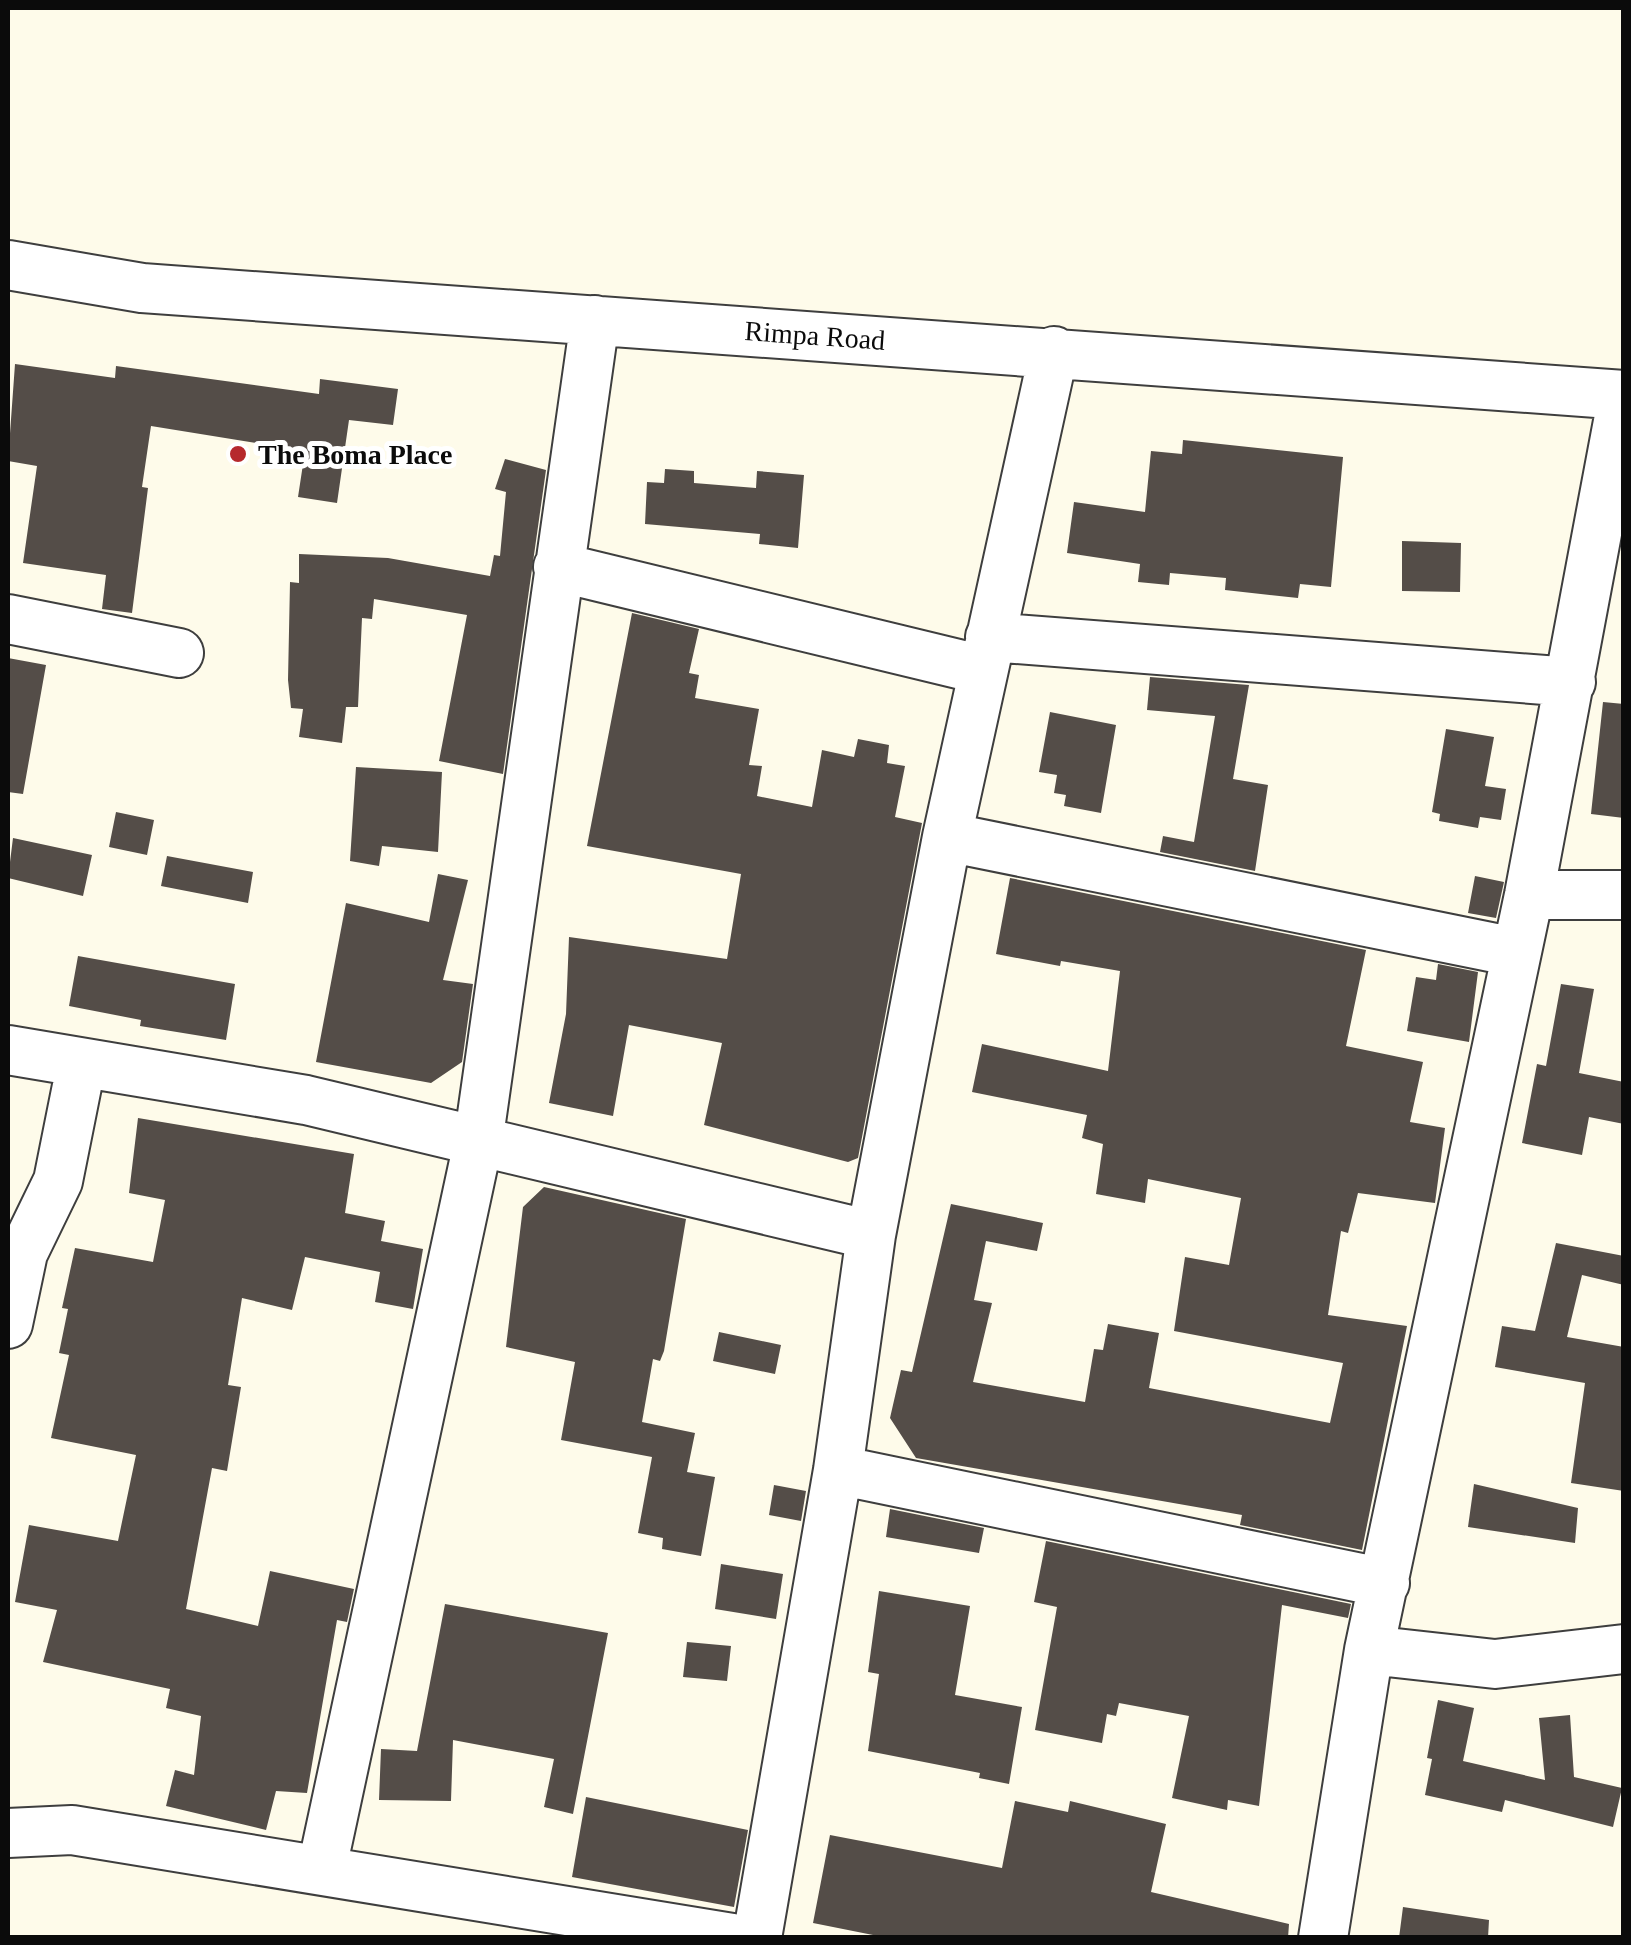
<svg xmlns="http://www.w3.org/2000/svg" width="1631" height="1945" viewBox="0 0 1631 1945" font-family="Georgia,serif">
	<rect width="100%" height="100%" fill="#fefbea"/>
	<!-- building -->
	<path fill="#544d48" d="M15 364 115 378 116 366 319 394 320 379 398 389 393 425 349 420 337 503 298 497 305 451 151 426 142 487 148 488 132 613 102 609 106 575 23 563 37 466 8 461Z
		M1183 440 1343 457 1331 587 1300 584 1298 598 1225 590 1226 578 1170 573 1169 585 1138 582 1140 564 1067 553 1074 502 1145 512 1151 451 1182 454Z
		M505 459 546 470 503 774 439 761 467 615 374 599 372 619 362 618 358 707H346L342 743 299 737 303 709 291 708 288 680 290 582 299 583V554L388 558 490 576 494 555 500 556 506 492 495 489Z
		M665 469 694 471V483L756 488 757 471 804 475 798 548 759 544 760 534 645 524 647 482 664 483Z
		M1402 541 1461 543 1460 592 1402 591Z
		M632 613 699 629 689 673 699 675 695 698 759 709 749 765 762 766 757 796 812 807 822 750 854 757 858 739 889 745 887 763 905 766 895 817 922 823 858 1158 848 1162 704 1125 722 1043 629 1025 613 1116 549 1103 566 1014 569 937 727 959 741 874 587 846Z
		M8 658 46 665 23 794 8 792Z
		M1150 677 1249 685 1233 779 1268 785 1255 871 1160 852 1163 836 1194 842 1215 716 1147 710Z
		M1603 702 1624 704V818L1591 814Z
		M1050 712 1116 725 1101 813 1064 806 1066 795 1054 793 1057 775 1039 772Z
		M1446 729 1494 737 1485 786 1506 789 1501 820 1480 817 1478 828 1439 821 1440 814 1432 812Z
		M356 767 442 772 438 852 382 846 379 866 350 861Z
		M116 812 154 820 147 855 109 847Z
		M13 838 92 855 83 896 8 878Z
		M167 856 253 872 248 903 161 886Z
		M438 874 468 880 443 980 473 984 462 1062 431 1083 316 1062 346 903 429 922Z
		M1475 876 1504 882 1496 918 1468 913Z
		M1010 878 1366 950 1346 1046 1423 1062 1410 1122 1445 1128 1435 1203 1358 1193 1348 1233 1341 1231 1328 1315 1407 1326 1362 1550 1240 1525 1242 1515 916 1458 890 1418 901 1370 912 1372 951 1204 1043 1223 1037 1251 986 1241 974 1300 992 1303 973 1382 1085 1402 1094 1349 1103 1350 1108 1324 1159 1333 1149 1388 1330 1423 1343 1363 1174 1331 1185 1257 1229 1265 1241 1198 1148 1179 1145 1203 1096 1194 1103 1144 1082 1138 1087 1115 972 1092 982 1044 1108 1071 1120 971 1061 961 1060 966 996 954Z
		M78 956 235 984 226 1040 140 1026 141 1020 69 1006Z
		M1438 964 1478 972 1469 1042 1407 1031 1416 977 1436 980Z
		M1561 984 1594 989 1579 1073 1624 1082V1124L1589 1117 1582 1155 1522 1143 1537 1064 1546 1066Z
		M138 1118 354 1154 345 1213 385 1221 381 1241 423 1249 413 1309 375 1302 380 1272 305 1257 292 1310 242 1298 228 1385 241 1387 227 1471 212 1468 186 1609 258 1626 270 1571 354 1589 347 1622 337 1620 307 1793 276 1791 266 1830 166 1806 175 1770 194 1775 201 1716 166 1708 170 1689 43 1662 57 1610 15 1602 29 1525 118 1541 136 1455 51 1438 69 1355 59 1353 68 1309 62 1308 75 1248 153 1262 165 1200 129 1193Z
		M544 1187 686 1219 664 1351 660 1361 653 1359 642 1422 695 1433 687 1472 715 1477 701 1556 662 1549 663 1538 638 1533 652 1457 561 1440 575 1362 506 1347 523 1207Z
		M1556 1243 1624 1256V1285L1582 1275 1567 1337 1624 1347V1491L1571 1483 1585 1383 1495 1367 1502 1326 1535 1331Z
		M719 1332 781 1345 775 1374 713 1361Z
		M1474 1484 1578 1508 1575 1543 1468 1527Z
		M774 1485 806 1491 801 1521 769 1515Z
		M890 1509 984 1528 979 1553 886 1537Z
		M1046 1541 1351 1604 1348 1618 1282 1605 1259 1806 1228 1800 1227 1810 1172 1798 1189 1716 1119 1703 1116 1716 1107 1714 1102 1743 1035 1730 1057 1607 1034 1602Z
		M721 1564 783 1574 776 1619 715 1609Z
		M879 1591 970 1606 955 1695 1022 1707 1009 1784 979 1778 980 1773 868 1751 879 1674 868 1672Z
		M445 1604 608 1633 573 1814 544 1807 554 1759 453 1740 451 1801 379 1800 381 1749 417 1751Z
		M687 1642 731 1646 727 1681 683 1677Z
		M1438 1700 1474 1708 1463 1761 1545 1780 1539 1718 1570 1715 1574 1777 1622 1788 1613 1827 1505 1800 1502 1812 1425 1795 1432 1759 1427 1758Z
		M586 1797 748 1830 734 1907 572 1877Z
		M1015 1801 1068 1812 1070 1801 1166 1824 1151 1892 1289 1924 1288 1938H888L813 1923 830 1835 1002 1868Z
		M1403 1907 1489 1920 1488 1938H1399Z"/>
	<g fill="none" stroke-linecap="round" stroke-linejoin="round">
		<!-- minor casing -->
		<g stroke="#3e3e3e" stroke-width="52">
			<path id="minor" d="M8 265 142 288 1624 395
				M558 567 983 670
				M8 619 179 653
				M990 637 1571 682
				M947 837 1515 952
				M1529 895H1624
				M8 1050 306 1100 871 1235
				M8 1324 23 1253 58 1181 81 1066
				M838 1470 1385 1583
				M1369 1650 1495 1664 1624 1649
				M8 1833 72 1830 732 1938
				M322 1868 478 1143 595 320
				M757 1938 838 1470 871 1235 947 837 1054 351
				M1323 1938 1369 1650 1529 895 1623 395"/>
		</g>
		<!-- minor -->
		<use href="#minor" stroke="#fff" stroke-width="48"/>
	</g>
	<!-- markers -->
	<circle fill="#b6292d" stroke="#fff" stroke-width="4" cx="238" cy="454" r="10"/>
	<g text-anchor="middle" stroke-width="10" stroke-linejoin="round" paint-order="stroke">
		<!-- street labels -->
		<g font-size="28" fill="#0b0b0b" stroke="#fff">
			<text transform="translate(815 335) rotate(4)" y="10">Rimpa Road</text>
		</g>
		<!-- poi labels -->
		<g font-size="28" font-weight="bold" fill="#0b0b0b" stroke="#fff" text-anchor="start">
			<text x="258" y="464">The Boma Place</text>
		</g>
	</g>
	<!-- border -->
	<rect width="1631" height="1945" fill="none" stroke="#0b0b0b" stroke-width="20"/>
</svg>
